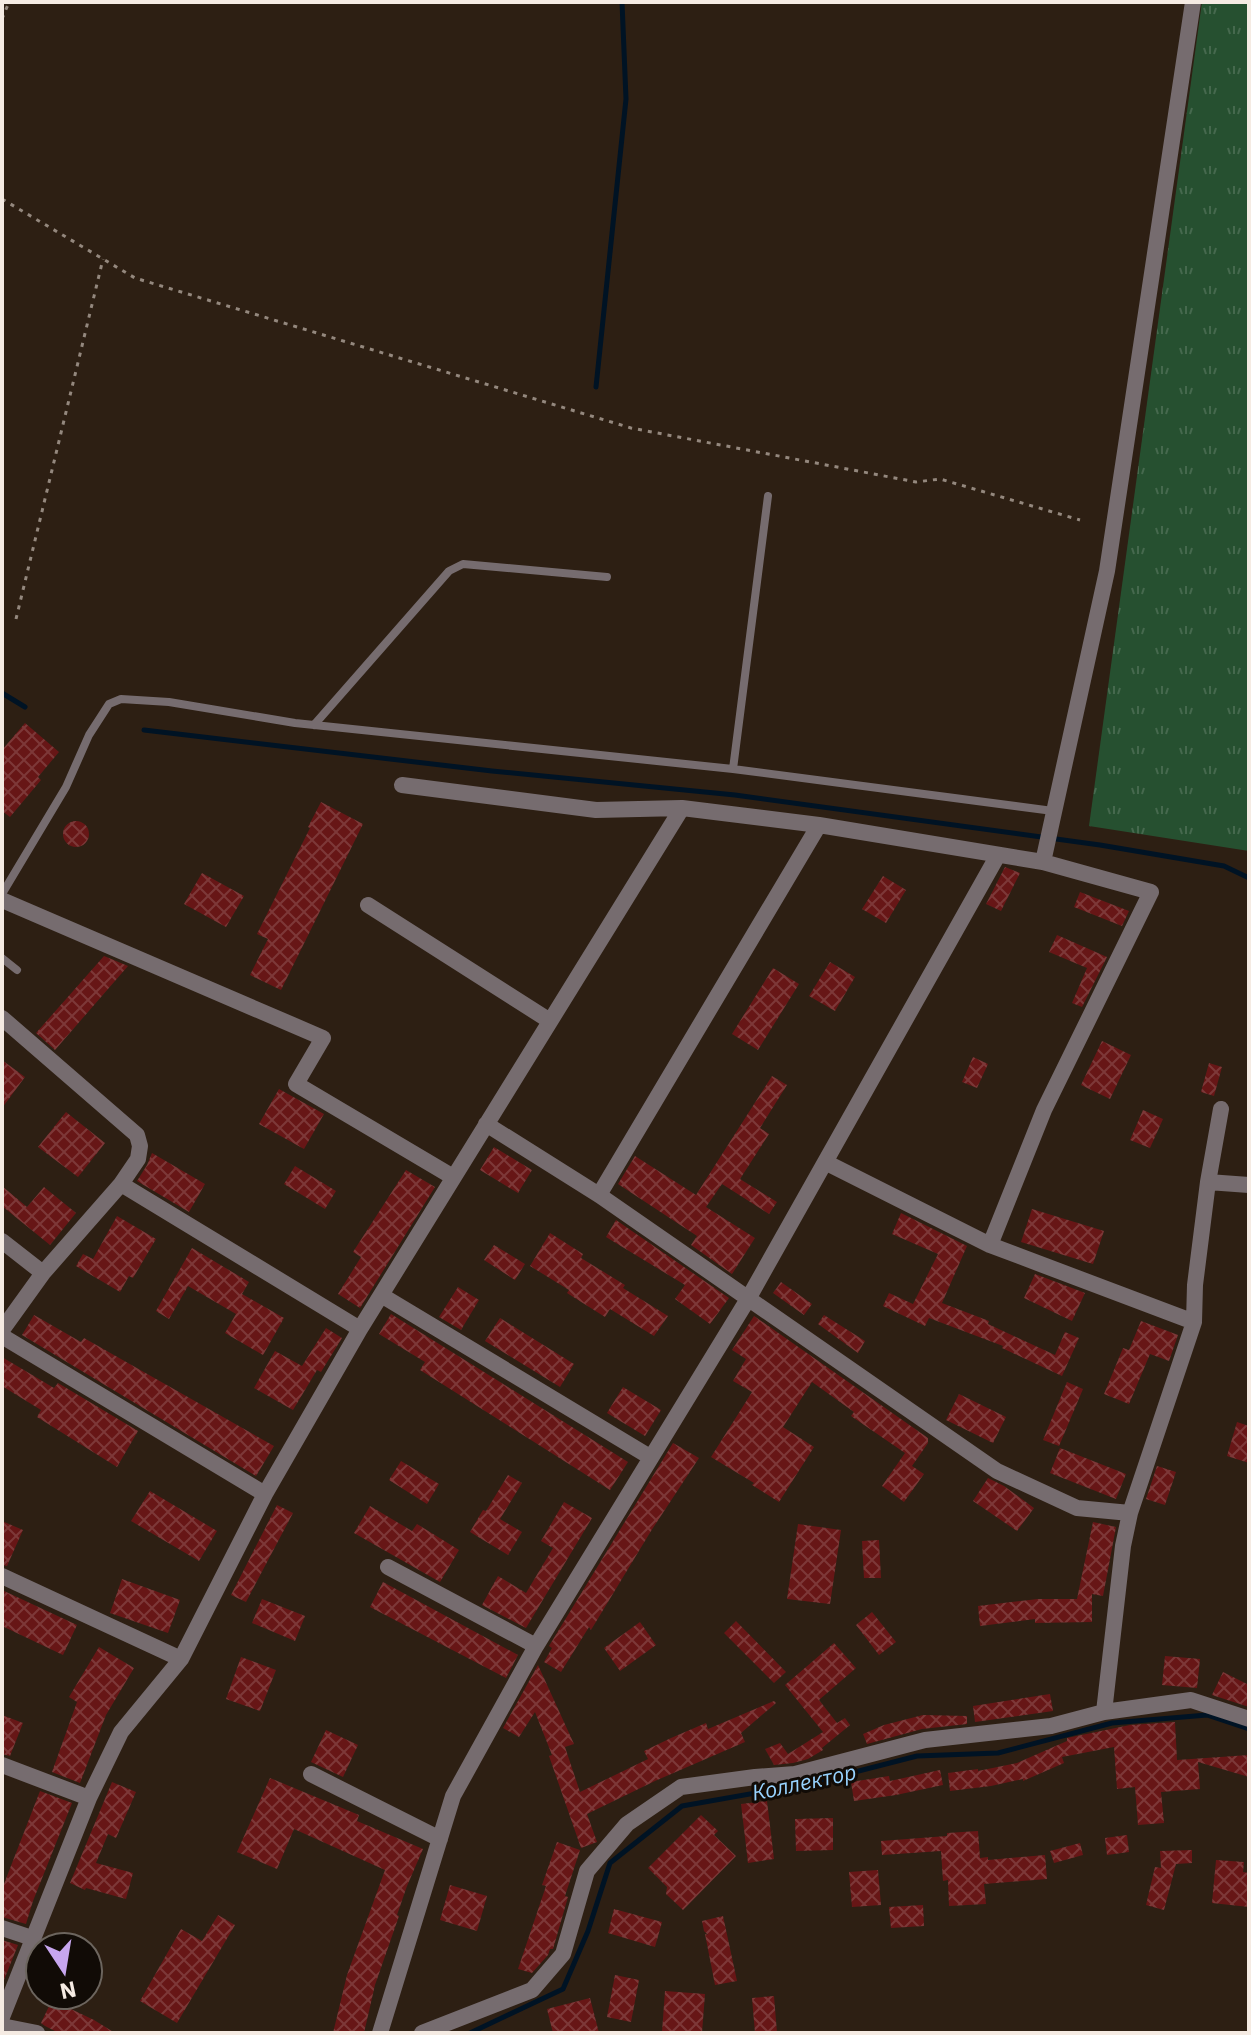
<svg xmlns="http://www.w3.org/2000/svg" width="1251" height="2035" viewBox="0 0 1251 2035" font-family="'IBM Plex Sans',sans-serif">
	<defs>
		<pattern id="grass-tufts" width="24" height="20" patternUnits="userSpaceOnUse" patternTransform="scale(2)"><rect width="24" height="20" fill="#265030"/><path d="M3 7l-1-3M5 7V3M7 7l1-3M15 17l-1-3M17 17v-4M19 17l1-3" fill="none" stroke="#46694e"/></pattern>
		<pattern id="building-cross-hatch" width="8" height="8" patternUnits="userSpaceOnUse" patternTransform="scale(2)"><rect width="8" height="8" fill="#671616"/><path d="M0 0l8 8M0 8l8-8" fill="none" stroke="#7d3838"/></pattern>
	</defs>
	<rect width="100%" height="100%" fill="#2d1f13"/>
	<!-- grass -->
	<path fill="url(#grass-tufts)" d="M1202 2H1249V851L1089 826Z"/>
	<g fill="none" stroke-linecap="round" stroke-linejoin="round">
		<!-- stream -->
		<path stroke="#001324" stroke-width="5" d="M596 387 626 99 622 2
			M2 693 25 707
			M144 730 492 771 735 795 1100 845 1224 866 1249 878
			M470 2033 563 1989 588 1931 610 1863 682 1806 812 1783 917 1756 998 1753 1112 1723 1207 1715 1249 1729"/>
	</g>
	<!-- building -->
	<path fill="url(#building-cross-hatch)" d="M25 723 59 752 38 777 41 780 10 817 2 811V750Z
		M321 802 363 824 281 990 250 975 268 939 257 934 310 828 308 827Z
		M63 834a13 13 0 1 1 26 0a13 13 0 1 1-26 0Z
		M1005 867 1020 873 1001 911 986 904Z
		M202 873 244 896 226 927 184 904Z
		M883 876 906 890 886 923 862 909Z
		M1080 892 1129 911 1122 926 1074 907Z
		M1057 935 1107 957 1082 1007 1072 1003 1087 968 1049 952Z
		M104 956 128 966 55 1050 36 1033Z
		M830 962 855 977 835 1011 809 996Z
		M773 968 799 984 758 1050 732 1034Z
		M1102 1041 1131 1055 1110 1099 1081 1085Z
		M973 1057 988 1064 977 1088 962 1082Z
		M2 1060 25 1077 2 1108Z
		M1209 1063 1222 1067 1214 1096 1201 1092Z
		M772 1076 787 1085 760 1128 769 1134 740 1179 777 1202 769 1214 722 1184 706 1207 755 1238 732 1274 691 1245 697 1236 618 1184 635 1156 696 1195Z
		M279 1089 324 1114 304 1149 259 1124Z
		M1143 1110 1163 1119 1150 1148 1130 1140Z
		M66 1112 105 1143 78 1177 38 1147Z
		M494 1147 532 1170 518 1193 480 1170Z
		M152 1153 205 1184 189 1212 137 1181 147 1165Z
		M295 1166 336 1191 325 1209 284 1184Z
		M406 1170 435 1187 360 1308 338 1294 361 1257 353 1252Z
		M2 1186 27 1207 44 1187 76 1213 50 1245 2 1206Z
		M1032 1209 1104 1231 1093 1264 1021 1242Z
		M901 1213 967 1246 942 1303 989 1321 988 1324 1055 1355 1065 1332 1079 1338 1062 1376 1002 1348 1003 1346 929 1318 925 1326 883 1306 889 1293 913 1304 938 1254 892 1234Z
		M117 1216 156 1239 133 1278 129 1276 120 1292 76 1266 83 1254 93 1259Z
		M616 1220 729 1298 710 1324 675 1299 685 1285 606 1237Z
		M550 1233 583 1254 581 1258 625 1285 623 1288 668 1316 654 1336 610 1309 605 1317 567 1293 569 1290 530 1266Z
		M494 1245 525 1264 515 1280 484 1260Z
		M192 1248 249 1282 242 1294 284 1318 263 1355 225 1333 236 1314 188 1286 169 1319 156 1311Z
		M1035 1274 1085 1293 1072 1321 1024 1298Z
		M781 1282 812 1304 804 1315 773 1293Z
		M458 1287 479 1300 461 1330 439 1317Z
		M391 1314 628 1462 610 1490 420 1370 425 1362 379 1334Z
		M34 1315 81 1342 84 1338 274 1446 256 1476 22 1335Z
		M824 1315 865 1341 858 1353 818 1324Z
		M754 1316 928 1438V1443L912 1466 924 1474 904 1502 882 1486 905 1453 851 1416 854 1412 812 1382 783 1427 814 1447 779 1502 752 1485 754 1483 711 1457 752 1392 733 1381 746 1359 732 1350Z
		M500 1318 574 1364 560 1387 485 1341Z
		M1141 1321 1178 1335 1169 1361 1150 1354 1129 1404 1104 1394 1123 1348 1129 1350Z
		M326 1328 342 1338 321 1372 317 1370 293 1410 254 1388 275 1351 302 1366Z
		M2 1357 54 1388 58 1383 138 1431 117 1467 37 1417 41 1410 2 1386Z
		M1067 1382 1083 1389 1059 1446 1043 1440Z
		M623 1387 661 1410 645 1436 607 1413Z
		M959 1394 1006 1417 993 1443 946 1420Z
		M1237 1422 1249 1426V1463L1227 1456Z
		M673 1443 699 1458 651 1531 591 1630 589 1627 561 1672 544 1662 552 1648 549 1646Z
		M1060 1448 1126 1474 1116 1499 1050 1473Z
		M401 1461 439 1484 427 1504 389 1480Z
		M1157 1466 1176 1472 1165 1505 1146 1499Z
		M508 1475 522 1483 500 1519 522 1532 508 1555 470 1532 483 1510 486 1511Z
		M988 1478 1004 1486 1034 1508 1017 1531 973 1501Z
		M150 1491 217 1531 199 1561 131 1521Z
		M564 1502 592 1518 526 1628 482 1605 498 1576 526 1593 553 1548 541 1541Z
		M277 1505 293 1513 246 1602 231 1595Z
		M370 1506 412 1531 417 1524 459 1550 440 1582 354 1533Z
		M2 1521 23 1530 7 1566 2 1565Z
		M1093 1522 1116 1527 1103 1596 1092 1594V1622L1035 1623V1619L980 1626 978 1606 1038 1599H1077Z
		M798 1524 841 1530 830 1604 787 1599Z
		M879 1540 881 1578H864L862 1541Z
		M122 1579 180 1600 168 1633 110 1613Z
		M383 1582 518 1655 506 1678 370 1607Z
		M2 1590 77 1625 63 1655 2 1626Z
		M262 1599 305 1616 295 1641 252 1623Z
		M872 1612 896 1642 879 1655 856 1625Z
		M736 1621 786 1672 774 1683 724 1633Z
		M640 1622 656 1645 620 1671 604 1648Z
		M834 1643 856 1668 819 1700 837 1723 845 1718 850 1725 822 1748 823 1750 808 1759 793 1763 774 1765 765 1749 780 1743 788 1754 823 1732 785 1685Z
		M99 1647 134 1668 106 1715 80 1783 52 1772 77 1702 69 1697Z
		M1165 1656 1200 1659 1197 1688 1162 1685Z
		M241 1657 276 1670 260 1711 226 1699Z
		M538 1665 574 1744 565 1747 580 1792 648 1759 644 1751 671 1738 706 1723 708 1729 774 1701 776 1703 741 1733 745 1742 655 1781 587 1814 597 1842 581 1848 549 1756 552 1755 535 1712 519 1737 503 1728Z
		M1223 1672 1249 1685V1707L1212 1695Z
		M1050 1694 1053 1711 975 1722 973 1706Z
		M2 1715 23 1723 10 1756 2 1754Z
		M923 1715 967 1716V1724L922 1729 867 1744 863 1734 884 1725Z
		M1175 1722 1177 1760 1249 1755V1777L1198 1762 1200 1789 1161 1792 1164 1823 1138 1825 1135 1787 1117 1789 1114 1747 1062 1757 1064 1763 1023 1781V1779L991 1786 950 1791 948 1773 978 1769V1771L1017 1763 1067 1741V1738L1130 1725Z
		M326 1730 358 1745 343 1777 311 1762Z
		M940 1770 943 1785 896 1795 854 1801 851 1782 889 1776 890 1781Z
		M270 1778 359 1815 357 1821 423 1849 407 1886 397 1915 399 1916 375 1985 364 2033H333L347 1975 385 1870 294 1829 277 1869 237 1852Z
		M112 1782 136 1792 116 1838 108 1834 96 1863 133 1873 126 1899 86 1888 85 1890 70 1883Z
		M40 1791 72 1803 33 1901 26 1924 2 1917V1889Z
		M767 1801 774 1859 748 1863 741 1804Z
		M701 1815 718 1831 714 1835 736 1856 683 1910 666 1894 667 1887 648 1868Z
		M833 1818V1850L796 1851 795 1819Z
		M978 1831 980 1858 988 1857V1860L1045 1855 1047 1879 984 1884 986 1904 949 1906 948 1880 943 1881 941 1851 882 1855 881 1841 947 1836V1833Z
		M1127 1835 1129 1852 1107 1855 1105 1838Z
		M557 1842 580 1850 565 1896 568 1897 553 1949H550L548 1955 532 1973 518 1969 546 1886 542 1885Z
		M1080 1843 1083 1855 1054 1863 1050 1851Z
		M1192 1850V1863L1176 1864 1164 1910 1146 1905 1155 1867 1161 1868 1160 1851Z
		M1216 1860 1244 1862 1243 1872 1249 1873V1907L1212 1903Z
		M878 1870 881 1905 852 1907 849 1872Z
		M450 1885 487 1896 477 1931 440 1920Z
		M923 1905 924 1926 891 1928 889 1907Z
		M614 1909 662 1922 655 1947 608 1933Z
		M218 1915 235 1925 177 2023 140 2001 181 1929 202 1941Z
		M723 1916 737 1981 715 1985 705 1934 708 1935 704 1931 702 1921Z
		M2 1940 18 1945 2 1985Z
		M615 1975 639 1980 631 2022 607 2017Z
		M665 1991 705 1994 702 2033 662 2032Z
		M774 1996 777 2033H755L752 1998Z
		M590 1998 599 2033H553L547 2009Z
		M52 2000 94 2020 115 2033H59L45 2026 41 2023Z"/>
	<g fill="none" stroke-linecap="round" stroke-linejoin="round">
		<!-- path -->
		<path stroke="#94887e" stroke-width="3" stroke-dasharray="4 6" stroke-linecap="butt" d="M2 19 9 2
			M2 199 135 278 631 428 916 482 940 479 1080 520
			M16 619 103 259"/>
		<!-- service -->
		<path stroke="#766c6f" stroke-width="8" d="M314 725 449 571 463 564 607 577
			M733 769 768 496
			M2 894 66 787 89 735 109 704 121 699 169 702 295 723 733 769 1053 811
			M2 958 17 970"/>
		<!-- minor -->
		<path stroke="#766c6f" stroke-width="16" d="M402 785 596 810 682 808 819 825 1043 862 1151 892 1044 1110 990 1245
			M1043 862 1107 571 1193 2
			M2 900 323 1038 296 1084 453 1177
			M368 905 550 1021
			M2 1018 137 1135 140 1146 138 1159 121 1184 43 1273 2 1330
			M486 1124 599 1195 997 1471 1077 1508 1130 1513
			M825 1162 990 1245 1194 1322
			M1208 1182 1249 1185
			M121 1184 360 1329
			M599 1195 819 825
			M2 1241 43 1273
			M381 1295 650 1457
			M2 1336 265 1494
			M388 1567 536 1646
			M2 1576 181 1659
			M1104 1712 1123 1546 1130 1513 1194 1322 1195 1285 1208 1182 1221 1109
			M2 1765 89 1798
			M311 1774 440 1839
			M2 1928 32 1938
			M2 2017 89 1798 121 1732 181 1659 265 1494 360 1329 682 808
			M2 2026 37 2033
			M380 2033 453 1796 536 1646 748 1299 998 855
			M422 2033 532 1990 563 1954 587 1871 627 1824 681 1787 755 1777 795 1774 925 1740 1051 1726 1104 1712 1191 1700 1249 1719"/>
	</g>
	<g text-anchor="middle" stroke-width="6" stroke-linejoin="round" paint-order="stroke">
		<!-- water labels -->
		<g font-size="22" font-style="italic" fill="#98d3ff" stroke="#110b06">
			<text transform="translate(804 1782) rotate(-12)" y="8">Коллектор</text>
		</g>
	</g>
	<!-- border -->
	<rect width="1251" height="2035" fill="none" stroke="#f5ebe3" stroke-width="8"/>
	<!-- north arrow -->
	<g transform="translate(64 1971) rotate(168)"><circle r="38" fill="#110b06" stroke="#6c655e" stroke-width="2"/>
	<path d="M0-6L14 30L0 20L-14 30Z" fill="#c7a6ef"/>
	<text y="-12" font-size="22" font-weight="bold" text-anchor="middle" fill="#f5ebe3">N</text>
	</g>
</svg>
